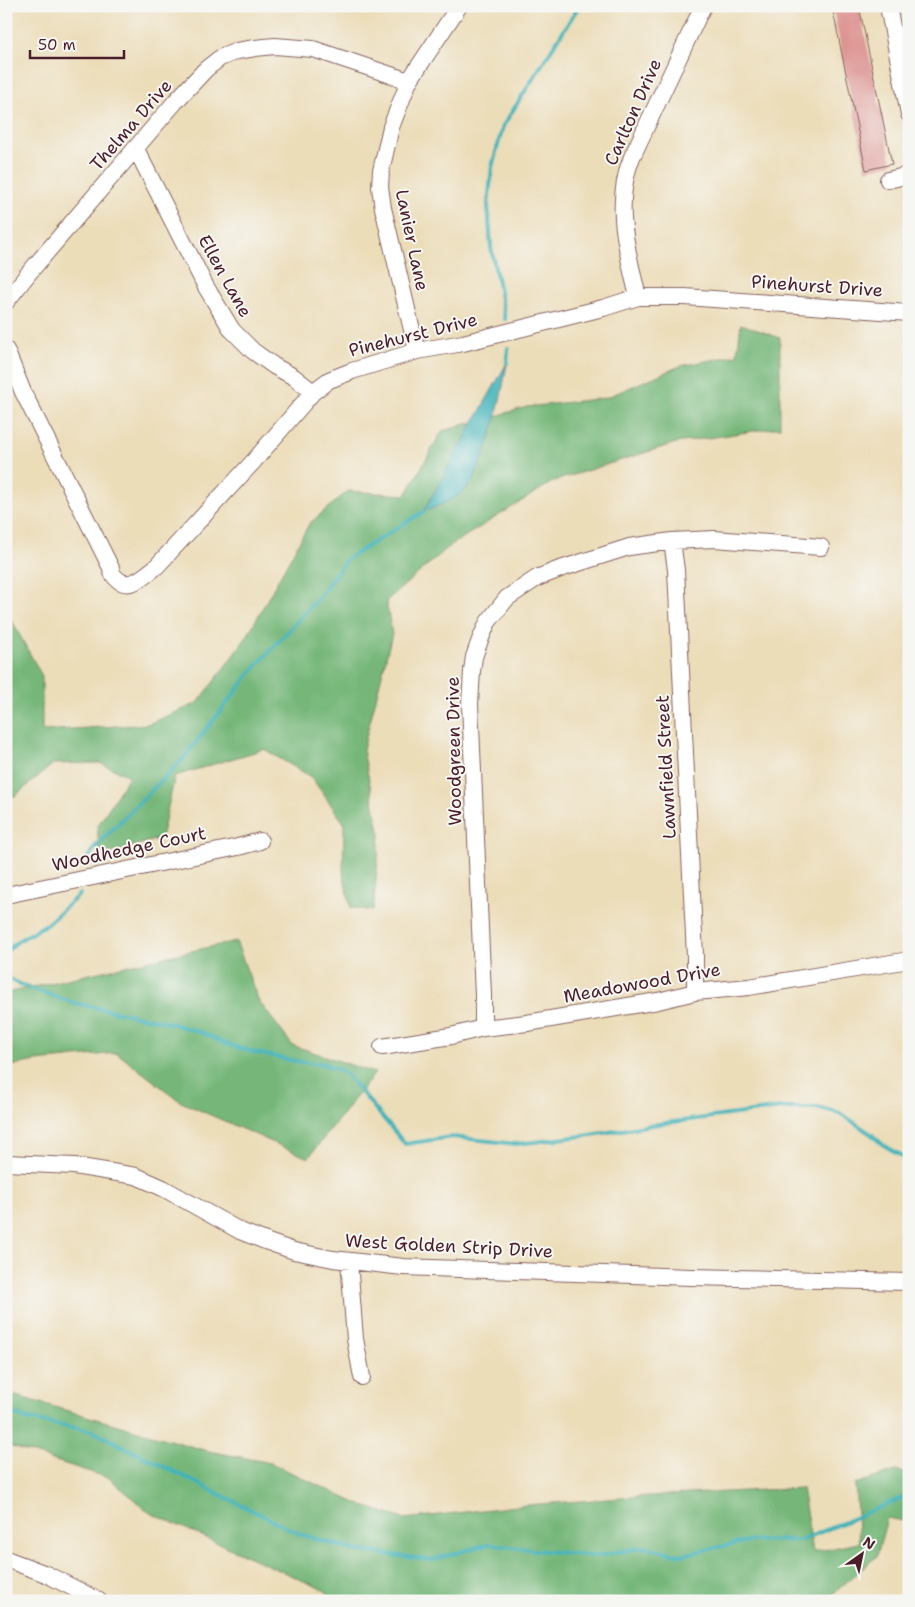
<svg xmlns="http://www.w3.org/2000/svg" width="915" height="1607" viewBox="0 0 915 1607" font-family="'Shantell Sans',sans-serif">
	<rect width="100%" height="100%" fill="#f6f6f2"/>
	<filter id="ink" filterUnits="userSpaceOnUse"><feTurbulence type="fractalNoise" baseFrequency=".02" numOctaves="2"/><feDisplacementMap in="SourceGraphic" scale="10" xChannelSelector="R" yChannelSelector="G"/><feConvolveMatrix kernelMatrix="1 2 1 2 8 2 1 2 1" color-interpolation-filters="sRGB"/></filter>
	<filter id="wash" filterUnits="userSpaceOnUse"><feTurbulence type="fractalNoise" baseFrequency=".0096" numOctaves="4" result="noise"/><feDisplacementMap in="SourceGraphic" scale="20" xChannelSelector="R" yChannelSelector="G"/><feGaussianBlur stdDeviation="1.12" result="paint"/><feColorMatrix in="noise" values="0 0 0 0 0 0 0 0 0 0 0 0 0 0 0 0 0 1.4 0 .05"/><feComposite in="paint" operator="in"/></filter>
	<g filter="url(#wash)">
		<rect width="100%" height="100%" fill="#ecddb9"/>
		<!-- forest -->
		<path fill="#76b779" stroke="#606b52" d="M741 324 780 338V427L676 443 554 481 451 545 386 601 392 634 363 750 380 835 373 911 351 908 343 874 344 823 311 777 264 749 175 776 161 838 100 856 97 827 129 776 100 763 53 764 15 796 6 798V615L12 621 42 676V731L148 724 198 703 246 638 309 524 348 491 406 495 442 431 527 407 605 398 680 366 737 355Z
			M236 941 258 1000 292 1045 375 1073 308 1158 181 1102 117 1053 36 1061 6 1067V993Z
			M6 1393 204 1450 271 1463 360 1505 404 1519 526 1505 648 1496 802 1488 813 1552 859 1543 855 1484 896 1471 909 1474V1522L887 1518 877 1556 828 1598 829 1601H334L324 1590 150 1513 109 1478 6 1445Z"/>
		<!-- water -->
		<path fill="#43b3b9" stroke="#466972" d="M507 363C501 400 493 437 477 471 475 476 473 482 470 485 459 498 439 506 423 512Z"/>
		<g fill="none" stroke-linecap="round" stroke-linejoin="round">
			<!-- stream -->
			<path stroke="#43b3b9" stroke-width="4" d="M505 319 491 247 488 205 492 167 503 126 579 6
				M507 363 508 348
				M86 860 96 846 183 759 252 671 318 598 347 559 423 512
				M6 952 18 941 47 924 80 894
				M6 977 22 985 74 1003 166 1022 203 1033 226 1044 253 1052 295 1061 324 1064 345 1073 405 1144 452 1137 517 1144 591 1135 658 1124 782 1108H820L840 1113 871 1134 882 1144 909 1160
				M6 1411 27 1419 92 1431 300 1534 354 1550 432 1560 489 1544 533 1550 598 1556 644 1547 681 1555 748 1541 802 1540 909 1495"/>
		</g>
		<g id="blocks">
			<!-- building -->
			<path fill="#db8e8c" d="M832 6H859L892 164 866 170Z"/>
		</g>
	</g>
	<g filter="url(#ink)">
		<use href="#blocks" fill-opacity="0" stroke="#83625d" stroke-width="1"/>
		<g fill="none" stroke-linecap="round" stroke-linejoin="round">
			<!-- minor casing -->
			<g stroke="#83625d" stroke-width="18">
				<path id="minor" d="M888 6 909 114
					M136 149 206 287 232 330 253 351 274 366 294 377 313 392
					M888 180 909 175
					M638 297C627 250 613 204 632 157L703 6
					M6 302 28 274 176 101 206 69 220 58 237 51 255 48 275 46 313 49 409 81
					M6 350 23 392 111 568C111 572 113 575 116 578 129 592 145 575 156 567L253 462 313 392 329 380 352 371 417 351 463 343 603 308 638 297H685L909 313
					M417 351 383 208 380 187 381 171 391 127 409 81 459 6
					M672 541 676 570 695 956V992
					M6 895 238 847 260 841
					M483 1028V995L470 704 472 671 474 657 480 640 488 622 507 598 537 578 560 569 629 547 672 541 714 539 821 547
					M382 1047 451 1036 483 1028 527 1023 658 1001 695 992 749 987 909 960
					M6 1163 74 1166 136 1176 163 1188 240 1231 268 1242 294 1251 333 1259 403 1267 691 1277 909 1282
					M349 1261 355 1339 362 1377
					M6 1559 46 1574 99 1601"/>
			</g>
			<!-- minor -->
			<use href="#minor" stroke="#fff" stroke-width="16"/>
		</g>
	</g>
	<g text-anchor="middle" stroke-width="4" stroke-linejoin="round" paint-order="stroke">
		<!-- street labels -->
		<g font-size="18" fill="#4a1f2b" stroke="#f6f6f2">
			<text transform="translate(633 112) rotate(-66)" y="6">Carlton Drive</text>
			<text transform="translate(131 125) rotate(-49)" y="6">Thelma Drive</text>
			<text transform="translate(412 240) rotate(78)" y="6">Lanier Lane</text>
			<text transform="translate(225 276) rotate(61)" y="6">Ellen Lane</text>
			<text transform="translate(817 286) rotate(4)" y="6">Pinehurst Drive</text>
			<text transform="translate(413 335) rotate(-14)" y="6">Pinehurst Drive</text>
			<text transform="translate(454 751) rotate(-91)" y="6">Woodgreen Drive</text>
			<text transform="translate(666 767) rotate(-93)" y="6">Lawnfield Street</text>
			<text transform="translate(129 849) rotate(-12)" y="6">Woodhedge Court</text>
			<text transform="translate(642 983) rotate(-10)" y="6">Meadowood Drive</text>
			<text transform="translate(449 1246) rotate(3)" y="6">West Golden Strip Drive</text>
		</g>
	</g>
	<!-- margin -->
	<rect width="915" height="1607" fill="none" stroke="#f6f6f2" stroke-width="25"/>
	<!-- north arrow -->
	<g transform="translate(862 1554) rotate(33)" stroke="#f6f6f2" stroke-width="4" paint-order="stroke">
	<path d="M0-4L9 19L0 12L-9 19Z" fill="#4a1f2b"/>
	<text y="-8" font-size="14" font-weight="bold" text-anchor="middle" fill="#4a1f2b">N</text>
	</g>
	<!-- scale -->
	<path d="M30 50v8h94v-8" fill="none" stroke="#4a1f2b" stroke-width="2.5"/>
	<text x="38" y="50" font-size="15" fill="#4a1f2b" stroke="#f6f6f2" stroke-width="4" paint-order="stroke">50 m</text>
</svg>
